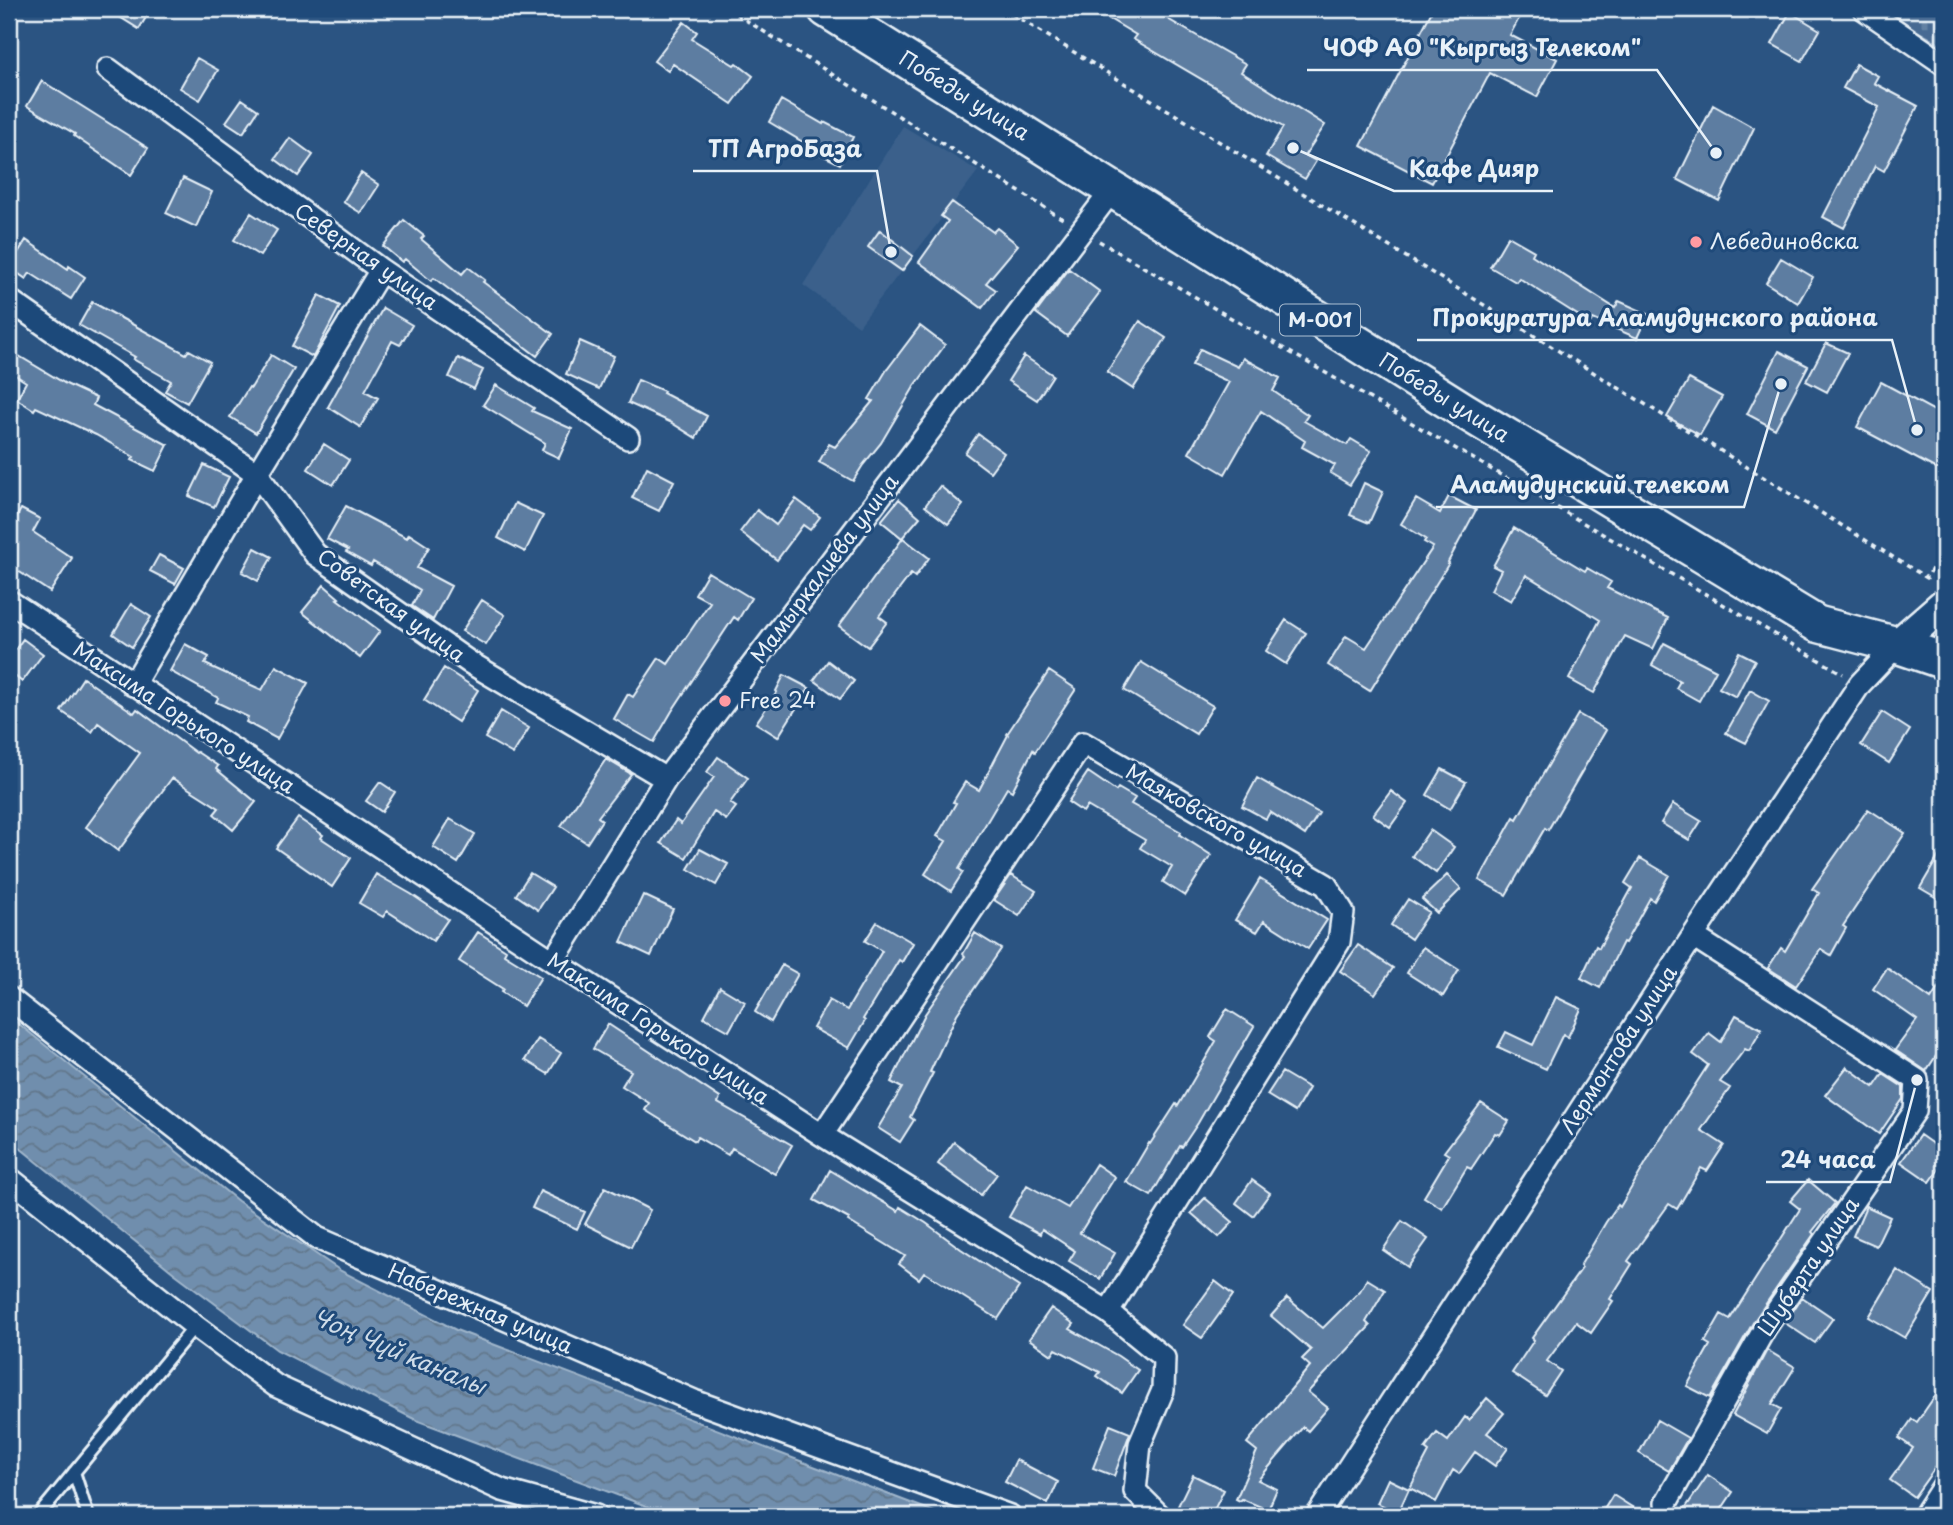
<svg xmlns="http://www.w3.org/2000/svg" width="1953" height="1525" viewBox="0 0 1953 1525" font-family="'Playpen Sans',sans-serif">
	<defs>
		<pattern id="cemetery-stones" width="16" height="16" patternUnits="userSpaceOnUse" patternTransform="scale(1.75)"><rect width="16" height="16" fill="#476b93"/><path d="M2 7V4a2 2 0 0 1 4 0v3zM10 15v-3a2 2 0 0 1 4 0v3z" fill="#6281a3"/></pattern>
		<pattern id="water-waves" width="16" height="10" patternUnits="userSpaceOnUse" patternTransform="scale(1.75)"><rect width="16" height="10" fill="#708ead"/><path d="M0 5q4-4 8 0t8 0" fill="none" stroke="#61768a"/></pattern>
	</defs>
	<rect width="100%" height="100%" fill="#2b5482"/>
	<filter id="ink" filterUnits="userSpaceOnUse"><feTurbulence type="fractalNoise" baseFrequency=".0143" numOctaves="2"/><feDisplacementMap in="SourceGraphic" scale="14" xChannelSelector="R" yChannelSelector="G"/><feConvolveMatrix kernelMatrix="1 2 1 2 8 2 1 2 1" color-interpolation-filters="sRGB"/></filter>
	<g filter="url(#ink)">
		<!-- built -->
		<path fill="#3a608b" d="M903 126 978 171 859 326 803 285Z"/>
		<!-- cemetery -->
		<path fill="url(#cemetery-stones)" stroke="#98aec6" stroke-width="2" d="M1887 9H1944V46L1915 30Z"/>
		<!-- water -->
		<path fill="url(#water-waves)" stroke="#a0b6cb" stroke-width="2" d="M9 1016 238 1201 341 1271 456 1330 945 1516H673L416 1420 277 1350 174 1273 9 1139Z"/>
		<!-- building -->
		<path fill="#5d7da1" stroke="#e8f1f8" stroke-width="2" d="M107 9H151L139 29Z
			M1093 9H1150L1246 64 1241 72 1325 125 1305 155 1316 161 1305 179 1266 156 1283 127 1133 39 1136 35Z
			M1433 9H1524L1510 35 1557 59 1537 97 1490 73 1432 183 1361 146Z
			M1790 12 1820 30 1802 61 1772 44Z
			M684 22 697 32 692 39 734 65 736 63 753 76 732 104 673 64 668 71 654 61Z
			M197 58 218 70 200 100 180 88Z
			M1856 64 1878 76 1874 83 1918 106 1884 171 1875 166 1844 228 1823 217 1879 107 1843 88Z
			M42 81 148 148 131 175 74 136 75 134 27 106Z
			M242 99 258 110 243 133 226 122Z
			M781 100 823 124 824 122 853 137 840 164 810 149 811 147 769 122Z
			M1713 105 1754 128 1719 201 1677 179Z
			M290 138 313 155 298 176 275 159Z
			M361 173 379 185 361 213 343 202Z
			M183 178 212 192 196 227 166 213Z
			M952 202 993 232 997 228 1018 245 986 283 996 290 982 308 919 262 948 221 941 216Z
			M251 213 277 230 260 256 234 240Z
			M404 220 424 236 421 239 462 274 468 267 485 280 483 282 553 334 537 356 434 278 431 281 405 259 402 262 383 246Z
			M880 230 913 256 902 271 868 247Z
			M1508 236 1534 251 1532 255 1615 308 1619 301 1648 314 1637 338 1593 319 1590 323 1519 278 1516 282 1490 267Z
			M26 240 68 269 69 266 85 277 71 299 30 273 26 279 9 267Z
			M1781 258 1813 277 1798 303 1766 283Z
			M1069 269 1100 292 1067 336 1036 313Z
			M319 295 340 306 313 357 292 346Z
			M92 302 186 354 189 350 210 362 187 403 165 391 171 381 133 359 135 357 79 325Z
			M383 308 412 325 400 345 392 341 365 391 378 398 360 427 328 407Z
			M1140 321 1166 338 1133 389 1107 372Z
			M920 326 945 345 914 387 881 443 863 465 853 481 819 462 829 444 835 447 873 401 869 399 886 371Z
			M580 341 614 356 599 389 566 374Z
			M1826 343 1848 353 1827 392 1806 381Z
			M1200 349 1238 367 1243 358 1280 378 1273 391 1308 415 1304 421 1347 445 1351 439 1371 451 1350 485 1330 473 1335 465 1302 447 1305 441 1261 411 1225 474 1189 453 1229 382 1192 365Z
			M9 350 66 384 96 398 93 405 168 445 155 471 132 460 134 457 96 435 36 407 34 410 17 399 26 382 9 371Z
			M1779 351 1808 366 1775 429 1747 414Z
			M271 355 294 369 256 433 230 417 249 387 251 388Z
			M1024 356 1053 375 1037 400 1008 381Z
			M458 358 483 370 474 389 449 377Z
			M1689 379 1722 397 1700 435 1667 417Z
			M638 380 664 391 663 393 707 416 696 438 670 422 628 403Z
			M1881 382 1944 416V473L1857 427Z
			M496 385 534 408 532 411 572 429 559 458 542 450 545 443 483 405Z
			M978 434 1004 453 990 472 965 453Z
			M324 444 349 460 333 485 308 469Z
			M204 465 229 477 214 507 189 496Z
			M647 467 674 481 659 511 632 498Z
			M1364 483 1383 492 1369 523 1350 515Z
			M940 486 963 505 948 524 925 506Z
			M1449 496 1476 510 1448 562 1449 563 1370 691 1328 665 1346 636 1366 648 1433 547 1424 542 1426 539 1401 524 1416 499 1440 513Z
			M796 499 820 517 810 530 803 525 777 560 740 532 757 510 776 525Z
			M899 499 920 517 902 538 881 521Z
			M515 503 543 516 525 552 498 538Z
			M346 506 407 538 409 534 429 547 417 568 451 586 433 620 412 606 420 590 373 562 371 566 346 552 348 550 327 539Z
			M21 509 40 519 33 532 72 558 50 592 9 565V530Z
			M1514 528 1585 571 1587 568 1611 582 1607 588 1668 618 1653 649 1625 636 1594 693 1569 679 1600 620 1526 575 1511 601 1491 590 1501 570 1493 566Z
			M903 538 929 558 915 577 911 574 879 616 887 622 868 647 839 626Z
			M255 548 272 557 258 581 242 572Z
			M159 555 184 568 175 584 150 571Z
			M708 572 751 598 738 620 734 617 672 711 654 742 614 719 628 694 633 697 659 658 668 664 710 602 695 594Z
			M324 585 339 598 337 599 380 631 360 658 302 612Z
			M482 600 505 615 486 645 462 631Z
			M131 604 151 617 132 647 113 634Z
			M1286 620 1306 633 1286 664 1266 651Z
			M23 639 43 654 22 682 9 671V658Z
			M1664 643 1716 670 1699 701 1676 688 1680 681 1652 665Z
			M185 644 209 657 205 664 262 690 276 666 308 683 277 739 246 722 248 717 216 702 218 698 170 671Z
			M1739 652 1755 660 1736 697 1719 688Z
			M828 661 854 681 840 699 814 680Z
			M1141 662 1213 706 1196 734 1124 690Z
			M444 668 478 690 458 722 424 700Z
			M1049 671 1076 689 1035 752 1033 750 1012 791 1007 788 959 869 963 872 951 891 925 874 946 841 937 836 956 803 953 802 965 782 979 790 1008 735 1007 734Z
			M784 675 809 688 778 737 756 723 777 692 776 691Z
			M83 678 134 713 137 709 196 753 197 752 218 766 216 769 256 802 233 830 214 814 219 808 172 778 118 851 86 827 140 753 98 723 92 732 61 711Z
			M1750 690 1769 701 1746 743 1726 733Z
			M501 711 529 728 513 754 485 738Z
			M1882 712 1910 730 1889 763 1861 745Z
			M1578 714 1606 730 1548 830 1545 828 1506 895 1479 880 1514 817 1517 819Z
			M718 757 748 778 730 803 736 807 726 820 714 812 686 858 661 843 676 820 681 824 714 777 707 772Z
			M606 759 631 774 598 817 602 820 587 843 561 826Z
			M1442 769 1466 782 1450 809 1427 795Z
			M1088 772 1116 791 1118 788 1135 798 1131 804 1181 832 1180 835 1211 855 1185 896 1163 882 1172 867 1140 848 1145 840 1087 806 1083 812 1068 802Z
			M1257 778 1319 813 1305 835 1270 812 1266 819 1242 806Z
			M380 782 395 792 382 812 366 801Z
			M1391 791 1407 803 1390 827 1373 815Z
			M1673 804 1701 821 1689 840 1661 823Z
			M1868 809 1905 833 1843 926 1846 928 1831 955 1821 949 1796 986 1768 968 1781 948 1785 951 1819 893 1812 889Z
			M298 818 323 835 321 838 351 858 332 887 276 848Z
			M450 819 475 834 458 863 433 847Z
			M1430 830 1454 847 1436 873 1412 856Z
			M1944 847V902L1920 888Z
			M700 849 728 864 716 885 688 869Z
			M1640 858 1669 875 1654 901 1650 898 1625 943 1623 942 1600 988 1581 978 1596 946 1599 948 1632 888 1625 883Z
			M530 873 553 887 538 910 516 895Z
			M376 874 411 894 448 919 433 941 387 911 383 917 359 903Z
			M1011 875 1036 891 1019 916 994 900Z
			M1447 875 1461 889 1437 913 1422 899Z
			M1260 879 1327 920 1308 949 1264 921 1257 932 1235 920Z
			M643 895 673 909 651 956 621 942Z
			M1408 899 1429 912 1411 939 1391 925Z
			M877 922 913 943 902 962 899 960 863 1019 865 1021 849 1048 813 1028 829 1000 847 1010 882 951 865 941Z
			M478 932 506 950 504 954 541 977 523 1006 501 992 503 989 459 961Z
			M975 933 1001 949 957 1014 930 1072 933 1073 910 1117 914 1120 900 1142 878 1128 902 1088 891 1082 925 1014 965 956 963 954Z
			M1358 945 1393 968 1375 994 1340 971Z
			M1423 947 1459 970 1443 996 1407 973Z
			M782 965 798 974 771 1022 755 1012Z
			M1887 968 1931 999 1944 979V1044L1926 1071 1895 1050 1917 1020 1873 989Z
			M720 987 745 1002 729 1031 704 1017Z
			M1556 997 1581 1009 1568 1037 1563 1034 1546 1069 1498 1047 1506 1032 1533 1045Z
			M1227 1009 1254 1026 1198 1123 1182 1147 1180 1146 1151 1196 1126 1182 1149 1143 1150 1144 1176 1104 1178 1106 1216 1041 1210 1037Z
			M1736 1015 1762 1029 1749 1051 1745 1049 1720 1082 1730 1088 1701 1130 1724 1145 1707 1171 1701 1168 1677 1209 1669 1204 1628 1261 1632 1264 1610 1299 1613 1301 1591 1333 1576 1322 1547 1361 1561 1371 1545 1395 1512 1373 1534 1340 1532 1338 1582 1268 1580 1266 1606 1222 1618 1205 1620 1207 1660 1139 1708 1065 1693 1054 1709 1033 1721 1042Z
			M608 1024 720 1098 718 1103 792 1145 775 1174 732 1148 728 1155 697 1137 695 1141 645 1110 649 1103 622 1086 631 1071 593 1049Z
			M538 1039 561 1053 548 1074 525 1060Z
			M1847 1067 1874 1087 1883 1074 1903 1087V1099L1879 1134 1825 1095Z
			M1282 1072 1309 1088 1295 1112 1267 1095Z
			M1481 1103 1509 1121 1500 1135 1495 1133 1471 1169 1467 1167 1442 1208 1424 1197 1449 1155 1444 1152Z
			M1920 1135 1944 1152V1162L1930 1182 1901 1162Z
			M954 1142 997 1174 981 1195 938 1164Z
			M1096 1164 1115 1177 1080 1233 1115 1253 1100 1279 1069 1261 1075 1251 1042 1229 1040 1234 1009 1217 1027 1185 1068 1208Z
			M830 1170 898 1211 900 1207 926 1223 961 1249 1019 1287 998 1319 924 1272 919 1279 899 1264 905 1256 848 1221 849 1219 814 1200Z
			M1252 1180 1270 1193 1253 1216 1236 1203Z
			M1808 1180 1835 1203 1812 1232 1814 1234 1754 1321 1710 1398 1687 1386 1710 1345 1705 1342 1721 1314 1730 1319 1800 1209 1790 1201Z
			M605 1187 650 1210 631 1247 585 1224Z
			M540 1191 585 1212 577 1229 532 1208Z
			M1205 1198 1233 1222 1219 1237 1191 1213Z
			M1866 1206 1890 1217 1876 1246 1853 1236Z
			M1402 1221 1428 1239 1408 1267 1383 1250Z
			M1897 1270 1933 1292 1905 1338 1869 1317Z
			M1367 1279 1385 1290 1366 1322 1370 1326 1308 1392 1328 1408 1308 1431 1303 1427 1258 1480 1277 1489 1268 1510 1242 1499 1240 1501 1236 1499 1257 1451 1247 1443 1310 1366 1302 1359 1311 1350 1271 1316 1287 1298 1323 1328 1360 1291Z
			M1215 1281 1233 1295 1202 1338 1183 1325Z
			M1802 1297 1833 1318 1815 1343 1785 1323Z
			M1051 1308 1074 1324 1070 1329 1118 1356 1138 1370 1122 1393 1097 1376 1100 1372 1056 1349 1052 1355 1029 1339Z
			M1767 1350 1795 1367 1772 1404 1781 1409 1767 1434 1733 1415Z
			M1944 1383V1470L1937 1465 1914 1497 1890 1480 1913 1448 1899 1438 1912 1419 1917 1422Z
			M1487 1398 1504 1413 1487 1433 1508 1448 1495 1466 1475 1452 1459 1474 1453 1470 1436 1502 1410 1488 1429 1452 1425 1449 1437 1433 1448 1441 1465 1417 1469 1420Z
			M1657 1420 1688 1438 1669 1471 1639 1453Z
			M1110 1425 1130 1433 1114 1476 1093 1468Z
			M1016 1460 1058 1482 1048 1504 1005 1482Z
			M1193 1475 1224 1490 1211 1516H1199L1178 1506Z
			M1708 1475 1733 1492 1717 1516H1680Z
			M1388 1479 1409 1489 1398 1513 1377 1503Z
			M1613 1495 1646 1516H1600Z"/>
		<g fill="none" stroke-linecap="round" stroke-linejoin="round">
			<!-- service casing -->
			<g stroke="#e8f1f8" stroke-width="16">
				<path id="service" d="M74 1472 88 1516
					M9 1510 14 1516
					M38 1516 195 1326"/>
			</g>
			<!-- minor casing -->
			<g stroke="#e8f1f8" stroke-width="26">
				<path id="minor" d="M1864 9 1944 64
					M108 69 381 270 628 438
					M9 300 257 474 315 554 469 662 666 779
					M9 601 553 961 822 1135 1108 1312 1164 1358 1163 1390 1140 1444 1135 1491 1160 1516
					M133 685 257 474 381 270
					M553 961 666 779 1113 189
					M9 998 317 1238 694 1401 1010 1516
					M822 1135 1083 743 1326 885 1343 912 1339 942 1108 1312
					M9 1178 195 1326 276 1386 502 1490 596 1516
					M1666 1503 1765 1328 1915 1111 1917 1080 1693 936
					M1317 1516 1693 936 1860 684 1897 645
					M1924 1516 1944 1485"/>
			</g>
			<!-- secondary casing -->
			<g stroke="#e8f1f8" stroke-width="35">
				<path id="secondary" d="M1897 645 1944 604"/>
			</g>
			<!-- primary casing -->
			<g stroke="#e8f1f8" stroke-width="40">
				<path id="primary" d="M826 9 1463 410 1817 624 1897 645 1944 661"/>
			</g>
			<!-- path -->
			<path stroke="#e8f1f8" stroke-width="3.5" stroke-dasharray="5 5" stroke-linecap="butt" d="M728 9 1066 221
				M1004 9 1927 578 1944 546
				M1099 241 1843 674"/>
			<!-- service -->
			<use href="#service" stroke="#1f4a7a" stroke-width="10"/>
			<!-- minor -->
			<use href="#minor" stroke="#1f4a7a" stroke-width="21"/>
			<!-- secondary -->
			<use href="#secondary" stroke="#1f4a7a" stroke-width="30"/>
			<!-- primary -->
			<use href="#primary" stroke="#1f4a7a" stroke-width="35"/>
		</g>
	</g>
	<!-- markers -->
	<g fill="#ff9aa2" stroke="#1f4a7a" stroke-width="2.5">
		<circle cx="1696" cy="242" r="7"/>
		<circle cx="725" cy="701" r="7"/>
	</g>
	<g text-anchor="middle" stroke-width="6" stroke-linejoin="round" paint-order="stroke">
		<!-- shield labels -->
		<rect fill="#1f4a7a" stroke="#acbfd2" stroke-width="2" x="1280" y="304.5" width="80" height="31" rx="5"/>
		<g font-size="19" font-weight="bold" fill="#e8f1f8">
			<text x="1320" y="327">М-001</text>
		</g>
		<!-- street labels -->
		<g font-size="21" fill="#e8f1f8" stroke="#1f4a7a">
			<text transform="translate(964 96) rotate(32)" y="7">Победы улица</text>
			<text transform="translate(366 257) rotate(35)" y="7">Северная улица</text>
			<text transform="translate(1444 398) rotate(32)" y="7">Победы улица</text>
			<text transform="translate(825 569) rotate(-53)" y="7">Мамыркалиева улица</text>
			<text transform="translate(391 606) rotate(36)" y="7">Советская улица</text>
			<text transform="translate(184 718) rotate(33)" y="7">Максима Горького улица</text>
			<text transform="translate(1216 821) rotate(30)" y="7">Маяковского улица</text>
			<text transform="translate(658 1029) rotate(33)" y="7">Максима Горького улица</text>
			<text transform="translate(1619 1050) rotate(-57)" y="7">Лермонтова улица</text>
			<text transform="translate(1809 1267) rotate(-56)" y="7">Шуберта улица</text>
			<text transform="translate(480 1309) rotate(23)" y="7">Набережная улица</text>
		</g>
		<!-- poi labels -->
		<g font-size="21" fill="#e8f1f8" stroke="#1f4a7a" text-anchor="start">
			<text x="1710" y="249">Лебединовска</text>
			<text x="739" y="708">Free 24</text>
		</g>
		<!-- water labels -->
		<g font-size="23" font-style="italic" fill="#d0dde9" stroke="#1f4a7a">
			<text transform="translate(399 1352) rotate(23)" y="8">Чоң Чүй каналы</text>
		</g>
	</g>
	<!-- callouts -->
	<path fill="none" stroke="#e8f1f8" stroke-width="2.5" d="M1716 153L1657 70H1307M891 252L877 171H693M1293 148L1394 191H1553M1917 430L1892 340H1417M1781 384L1744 507H1436M1917 1080L1890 1182H1766"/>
	<g fill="#e8f1f8" stroke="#1f4a7a" stroke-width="2.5">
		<circle cx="1716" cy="153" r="7"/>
		<circle cx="891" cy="252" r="7"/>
		<circle cx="1293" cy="148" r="7"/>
		<circle cx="1917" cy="430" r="7"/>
		<circle cx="1781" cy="384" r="7"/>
		<circle cx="1917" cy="1080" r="7"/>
	</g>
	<g font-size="23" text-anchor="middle" font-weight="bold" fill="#e8f1f8" stroke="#1f4a7a" stroke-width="6" stroke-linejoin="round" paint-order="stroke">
		<text x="1482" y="56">ЧОФ АО "Кыргыз Телеком"</text>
		<text x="785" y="157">ТП АгроБаза</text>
		<text x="1474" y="177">Кафе Дияр</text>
		<text x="1655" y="326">Прокуратура Аламудунского района</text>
		<text x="1590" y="493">Аламудунский телеком</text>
		<text x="1828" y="1168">24 часа</text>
	</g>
	<!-- margin -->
	<rect width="1953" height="1525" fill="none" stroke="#1f4a7a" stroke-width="35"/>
	<rect x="18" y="18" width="1918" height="1490" fill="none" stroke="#e8f1f8" stroke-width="2.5" filter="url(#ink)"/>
</svg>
